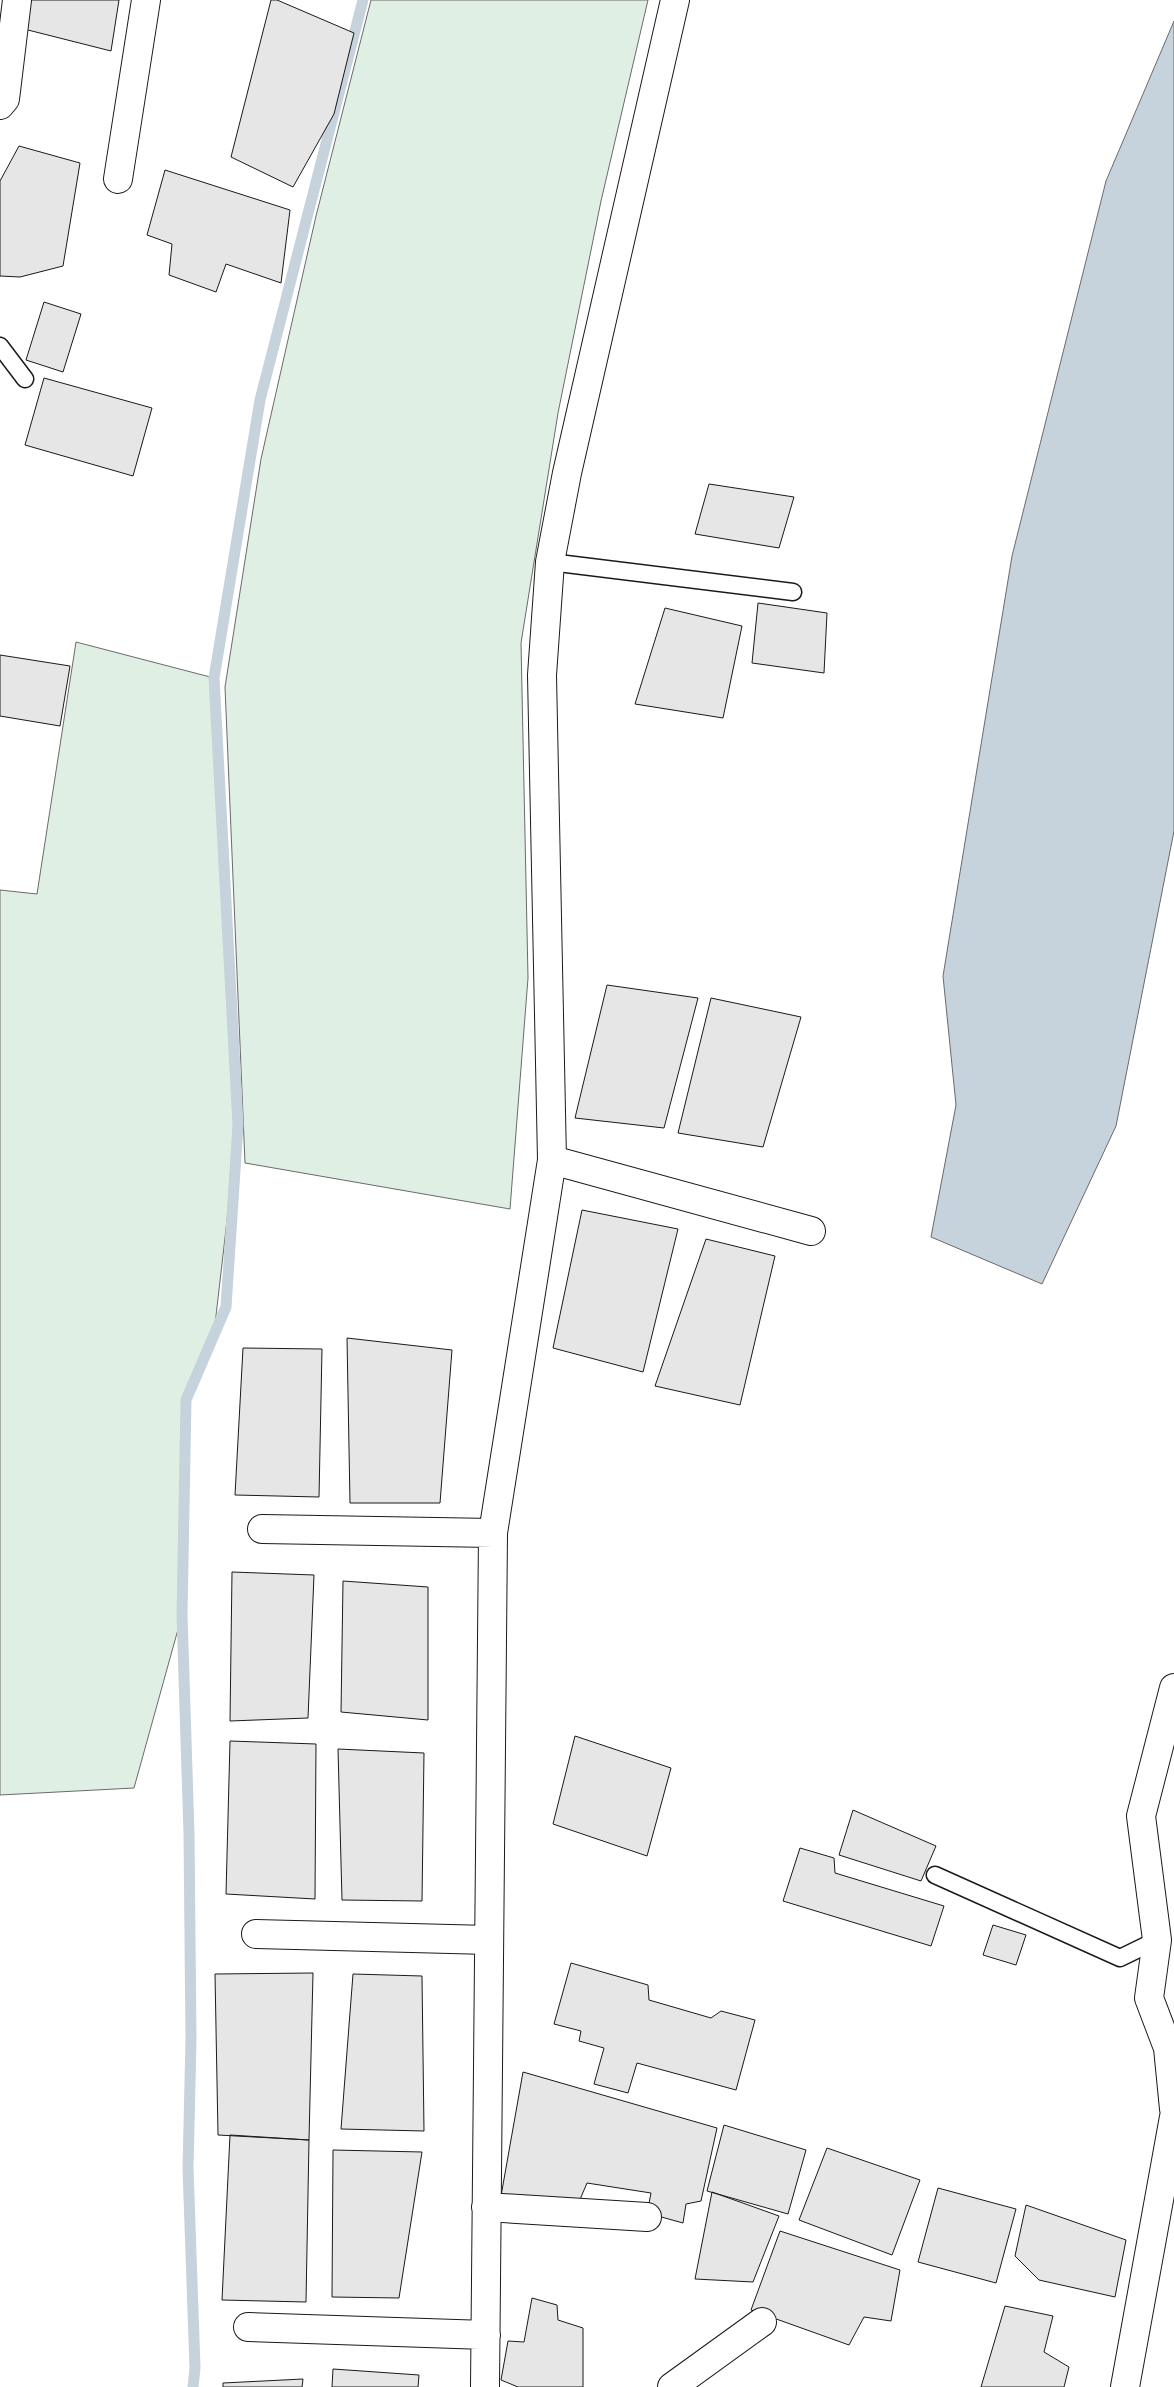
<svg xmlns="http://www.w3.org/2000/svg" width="1174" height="2387" viewBox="0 0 1174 2387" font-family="Jost,sans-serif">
	<rect width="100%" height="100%" fill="#fff"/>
	<!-- green -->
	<path fill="#e0efe3" stroke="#6a6a6a" d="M371 0H648L601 201 558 413 521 643 528 978 510 1209 245 1163 225 687 261 459 316 216Z
		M76 642 214 678 238 1125 214 1333 186 1400 182 1615 134 1788 0 1795V890L37 894Z"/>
	<!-- water -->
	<path fill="#c6d2dc" stroke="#6a6a6a" d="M1174 21V831L1116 1126 1042 1284 931 1237 956 1105 943 976 1012 556 1106 181Z"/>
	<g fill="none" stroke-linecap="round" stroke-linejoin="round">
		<!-- stream -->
		<path stroke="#c6d2dc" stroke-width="11" d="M193 2387 195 2368 188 2168 191 2040 189 1833 182 1615 186 1400 226 1307 238 1125 214 678 260 400 363 0"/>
	</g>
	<!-- building -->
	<path fill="#e6e6e6" stroke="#1a1a1a" d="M28 0H119L111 51 24 29Z
		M271 0H277L354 33 334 114 293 187 231 157Z
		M19 146 80 163 63 266 20 277 0 276V181Z
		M165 170 290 210 281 283 226 264 216 292 169 275 172 244 147 235Z
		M44 302 81 314 63 372 26 360Z
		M44 378 152 408 133 476 25 445Z
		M709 484 794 497 779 548 695 534Z
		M758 603 827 613 824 673 752 663Z
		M665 608 742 626 723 718 635 704Z
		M0 655 70 666 60 726 0 716Z
		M607 985 698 998 664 1128 575 1118Z
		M711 998 801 1017 763 1147 678 1133Z
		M582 1210 678 1229 643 1372 553 1348Z
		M706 1239 775 1256 740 1405 655 1386Z
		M347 1338 452 1350 440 1503H350Z
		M243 1348 322 1349 319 1497 235 1495Z
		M232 1572 314 1575 308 1718 230 1721Z
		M343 1581 428 1587V1720L341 1712Z
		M575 1736 671 1768 647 1856 553 1824Z
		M230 1741 316 1744 315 1899 226 1894Z
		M338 1749 424 1753 422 1901 342 1900Z
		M853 1810 936 1846 921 1881 839 1855Z
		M800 1848 834 1858 835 1873 944 1906 931 1946 783 1901Z
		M993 1925 1026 1935 1016 1965 983 1955Z
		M571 1963 648 1985 649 2000 711 2018 721 2011 755 2020 736 2090 637 2063 628 2093 594 2084 604 2048 579 2041 581 2031 554 2024Z
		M313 1973 309 2140 218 2135 215 1974Z
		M353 1974 422 1976 424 2131 341 2129Z
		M523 2072 717 2128 701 2201 686 2204 683 2223 647 2213 651 2193 587 2183 576 2209 501 2196Z
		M724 2125 806 2150 788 2214 707 2191Z
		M230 2135 309 2140 306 2302 222 2300Z
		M827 2148 920 2180 892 2255 799 2220Z
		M333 2150 422 2152 399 2298 332 2297Z
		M938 2188 1016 2209 996 2283 918 2262Z
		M712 2192 779 2216 753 2282 695 2279Z
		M1026 2205 1126 2240 1115 2297 1039 2280 1015 2256Z
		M780 2231 900 2270 891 2321 864 2317 849 2345 751 2310Z
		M532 2298 557 2305 558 2320 583 2328V2387H518L501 2380 508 2341 524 2342Z
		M1005 2306 1053 2316 1044 2352 1069 2367 1064 2387H981Z
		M333 2369 419 2375 418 2387H332Z
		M303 2379 302 2387H223V2383Z"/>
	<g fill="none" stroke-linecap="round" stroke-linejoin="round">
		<!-- service casing -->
		<g stroke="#1a1a1a" stroke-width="19">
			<path id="service" d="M0 346 25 379
				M550 562 793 592
				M935 1875 1120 1958 1157 1940"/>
		</g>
		<!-- minor casing -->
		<g stroke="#1a1a1a" stroke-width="30">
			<path id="minor" d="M0 105 5 99 17 0
				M118 179 146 0
				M552 1160 811 1231
				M262 1529 493 1533
				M1174 1688 1141 1816 1157 1940 1149 1998 1168 2048 1174 2109
				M256 1934 489 1940
				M486 2207 647 2217
				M248 2327 486 2335
				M485 2387 493 1533 552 1160 542 675 550 562 567 473 675 0
				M672 2387 762 2322
				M1125 2387 1174 2117"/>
		</g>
		<!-- service -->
		<use href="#service" stroke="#fff" stroke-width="16"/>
		<!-- minor -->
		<use href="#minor" stroke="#fff" stroke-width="28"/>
	</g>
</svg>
